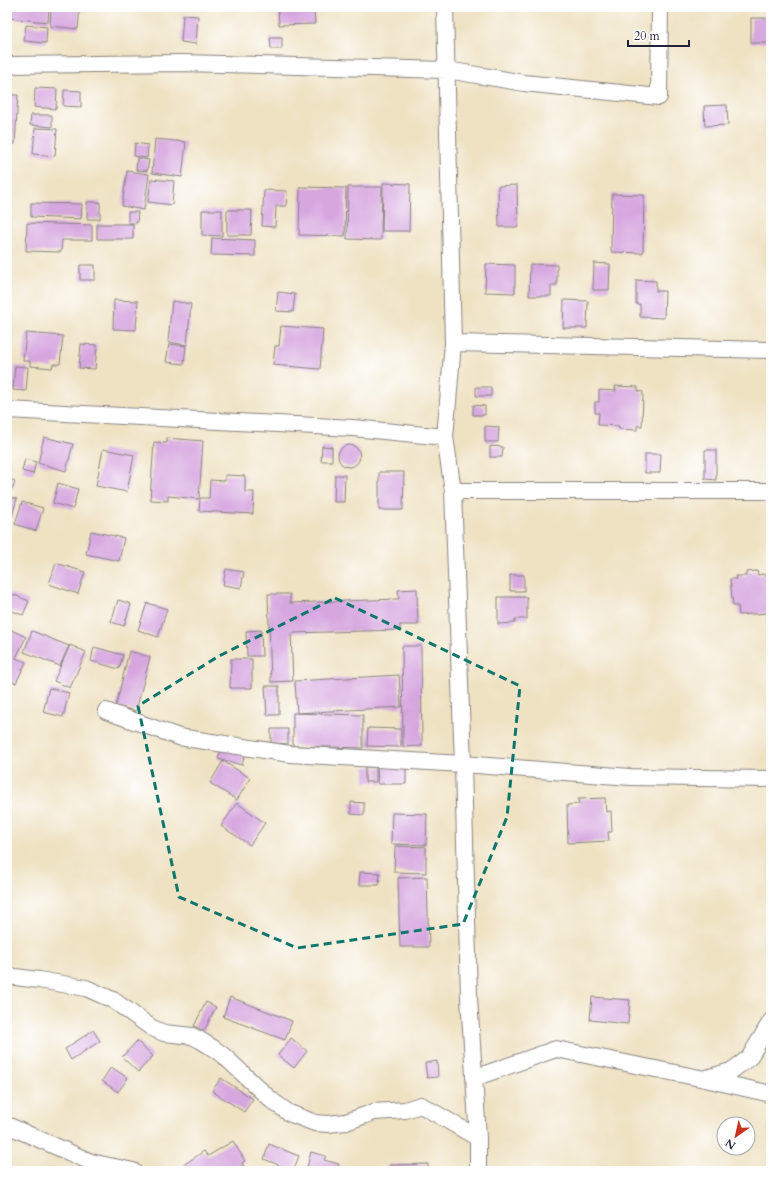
<svg xmlns="http://www.w3.org/2000/svg" width="778" height="1178" viewBox="0 0 778 1178" font-family="Cardo,serif">
	<rect width="100%" height="100%" fill="#fff"/>
	<filter id="ink" filterUnits="userSpaceOnUse"><feTurbulence type="fractalNoise" baseFrequency=".025" numOctaves="2"/><feDisplacementMap in="SourceGraphic" scale="8" xChannelSelector="R" yChannelSelector="G"/><feConvolveMatrix kernelMatrix="1 2 1 2 8 2 1 2 1" color-interpolation-filters="sRGB"/></filter>
	<filter id="wash" filterUnits="userSpaceOnUse"><feTurbulence type="fractalNoise" baseFrequency=".012" numOctaves="4" result="noise"/><feDisplacementMap in="SourceGraphic" scale="16" xChannelSelector="R" yChannelSelector="G"/><feGaussianBlur stdDeviation="0.9" result="paint"/><feColorMatrix in="noise" values="0 0 0 0 0 0 0 0 0 0 0 0 0 0 0 0 0 1.4 0 .05"/><feComposite in="paint" operator="in"/></filter>
	<g filter="url(#wash)">
		<rect width="100%" height="100%" fill="#efe2c3"/>
		<g id="blocks">
			<!-- building -->
			<path fill="#d6a6df" d="M7 7H49L48 22 7 18Z
				M51 7H80L78 29 50 26Z
				M278 7H314L315 24 279 25Z
				M183 15 198 16 196 44 181 42Z
				M751 18H771V43H751Z
				M26 25 47 27 46 43 24 41Z
				M270 38H282V49H271Z
				M35 88 57 89 56 109 34 107Z
				M64 90 81 91V107L63 106Z
				M7 95H18L15 144H7Z
				M727 105 728 125 705 126 704 106Z
				M31 115H52V127L30 125Z
				M35 128 57 129 55 156 33 154Z
				M155 139 186 142 182 177 152 173Z
				M135 143 148 145 147 158 134 156Z
				M137 158 149 160 147 171 136 170Z
				M127 171 149 174 144 210 122 206Z
				M151 179 174 181 172 205 148 202Z
				M383 183 410 184 409 231H382Z
				M517 185 518 227H499L498 186Z
				M300 187 346 188 345 236 299 235Z
				M348 187H382L381 240 347 239Z
				M264 190 287 191 286 206H276L275 227 262 226Z
				M612 194 644 195 643 253 611 252Z
				M87 202H100V219H87Z
				M31 203 82 204 81 219 31 217Z
				M202 210H222V236L202 235Z
				M227 210H252L251 235H227Z
				M128 212H138L137 223H128Z
				M27 223 92 225V240H62L61 252 26 251Z
				M97 224H133V239H97Z
				M212 238 255 240V256L211 255Z
				M594 263 610 264 609 290H593Z
				M486 264 515 265V293L485 292Z
				M530 264 557 265V285H551V296H529Z
				M80 265H95V280H80Z
				M636 280 656 281V291H665L664 318 640 317V304H636Z
				M278 292 295 294 293 312 276 311Z
				M114 300 138 301 136 330 113 329Z
				M564 300 588 301 587 328H563Z
				M172 301 191 304 187 345 168 342Z
				M281 326 323 329 320 369 273 365 275 346H279Z
				M26 333 63 336 60 364H53L52 368 30 366V361H23Z
				M81 344 97 345 95 369 79 368Z
				M169 344 186 346 184 364 166 362Z
				M15 366 28 367 26 391 13 390Z
				M615 386 638 387V391L643 392 642 426H637V430L619 429V426L598 425 599 413H595V402H599V390L616 391Z
				M476 387H491V396H476Z
				M473 405 485 406V415H473Z
				M485 426 499 427 498 442H485Z
				M44 437 73 444 66 471 38 463Z
				M167 438 203 441 199 499 168 496V501L150 500 154 442 167 443Z
				M338 456a11 11 0 1 1 22 0a11 11 0 1 1-22 0Z
				M322 446 332 447V461H321Z
				M490 446 503 447 502 457H490Z
				M103 449 134 455 127 492 96 486Z
				M705 450H716V480L705 479Z
				M645 454H661L660 473H645Z
				M25 459 36 462 33 474 22 471Z
				M379 472H404L403 510H379Z
				M225 475 245 476V492H254L253 514 199 511 200 498H209L210 480 225 481Z
				M335 475H345L344 502H334Z
				M9 479 15 481 13 488 7 486Z
				M58 483 78 489 73 509 53 503Z
				M7 496 17 499 11 519 7 517Z
				M22 502 43 508 36 531 15 524Z
				M91 531 124 538 119 561 86 554Z
				M56 563 85 572 78 594 49 584Z
				M226 569 244 572 241 588 223 585Z
				M757 571 758 575 765 574V576H769L771 603H767L768 613 739 615 738 606H733L730 579H736L735 576H746V572Z
				M510 575H524V591H510Z
				M417 589 418 625H400V630L291 633 293 681 271 682 268 594H290V603L399 599 398 590Z
				M7 592 29 601 23 615 7 609Z
				M498 597H527V619H515V623L498 624Z
				M118 600 131 604 124 626 111 622Z
				M147 603 167 609 158 637 138 630Z
				M7 628 26 637 16 658 26 662 16 683 7 679Z
				M261 630 262 656H247L246 631Z
				M32 631 69 646 60 666 24 652Z
				M70 645 86 652 70 688 54 681Z
				M402 646H421L422 746 403 747Z
				M94 647 123 655 119 669 91 661Z
				M129 651 150 657 136 711 116 706Z
				M231 659H252V688H230Z
				M399 675 401 707 297 713 295 681Z
				M265 686H279V715H267Z
				M49 688 69 693 63 717 43 712Z
				M293 713 363 715V748L293 746Z
				M368 728 401 729V747L367 746Z
				M271 729H288V744L271 743Z
				M221 748 245 754 242 765 218 759Z
				M223 761 250 778 237 800 210 783Z
				M365 767H376V782H365Z
				M377 767H406V784H378Z
				M605 798 606 812 611 811 612 832H608L609 841 568 843 567 805 579 804 578 799Z
				M351 802 364 803V815L351 814Z
				M237 803 265 823 250 845 221 826Z
				M392 813 427 814 426 845 391 844Z
				M395 846 426 847V873L394 872Z
				M360 872 380 873 379 885H359Z
				M427 877 429 947H400L398 878Z
				M230 997 292 1021 285 1040 223 1017Z
				M592 997 630 1000 628 1024 590 1020Z
				M206 1002 216 1007 204 1031 194 1026Z
				M93 1030 100 1041 71 1060 65 1049Z
				M291 1038 307 1051 294 1068 278 1055Z
				M137 1041 153 1056 138 1072 122 1057Z
				M437 1061 438 1077 427 1078 425 1063Z
				M111 1067 128 1078 118 1092 102 1081Z
				M221 1078 253 1099 244 1112 212 1091Z
				M233 1141 245 1161 242 1163 246 1171H185L182 1166 204 1151 208 1156Z
				M269 1144 299 1156 293 1171 264 1159Z
				M311 1152 326 1156 324 1160 339 1164 337 1171H306Z
				M428 1164V1171H389V1165Z"/>
		</g>
	</g>
	<g filter="url(#ink)">
		<use href="#blocks" fill-opacity="0" stroke="#88827f" stroke-width="1"/>
		<g fill="none" stroke-linecap="round" stroke-linejoin="round">
			<!-- minor casing -->
			<g stroke="#88827f" stroke-width="18">
				<path id="minor" d="M445 7 453 343 445 437 453 491 463 764 469 998 478 1138V1171
					M7 65 182 63 447 70 524 83 659 97 660 7
					M453 343 771 350
					M7 410 353 428 445 437
					M453 491H771
					M106 711 179 737 290 754 463 764 630 777 771 779
					M7 976 39 980 86 988 113 1000 152 1028 164 1033 192 1036 200 1040 213 1048 224 1056 271 1100 289 1113 315 1123 328 1124 346 1122 374 1112 405 1110 421 1105 478 1138
					M474 1078 556 1049 705 1079 771 1094
					M707 1078 731 1071 749 1058 771 1021
					M7 1125 91 1162 133 1171"/>
			</g>
			<!-- minor -->
			<use href="#minor" stroke="#fff" stroke-width="16"/>
		</g>
	</g>
	<!-- marked area -->
	<path fill="none" stroke="#0f766e" stroke-width="3" stroke-dasharray="8 5" stroke-linejoin="round" d="M335 598 520 686 507 817 463 924 297 948 179 897 138 706 219 656Z"/>
	<!-- margin -->
	<rect width="778" height="1178" fill="none" stroke="#fff" stroke-width="24"/>
	<!-- north arrow -->
	<g transform="translate(736 1136) rotate(214)"><circle r="19" fill="#ffffff" stroke="#a7a7b1"/>
	<path d="M0-3L7 15L0 10L-7 15Z" fill="#c8321e"/>
	<text y="-6" font-size="11" font-weight="bold" text-anchor="middle" fill="#22223b">N</text>
	</g>
	<!-- scale -->
	<path d="M628 40v6h61v-6" fill="none" stroke="#22223b" stroke-width="2"/>
	<text x="634" y="40" font-size="12" fill="#22223b" stroke="#ffffff" stroke-width="3" paint-order="stroke">20 m</text>
</svg>
